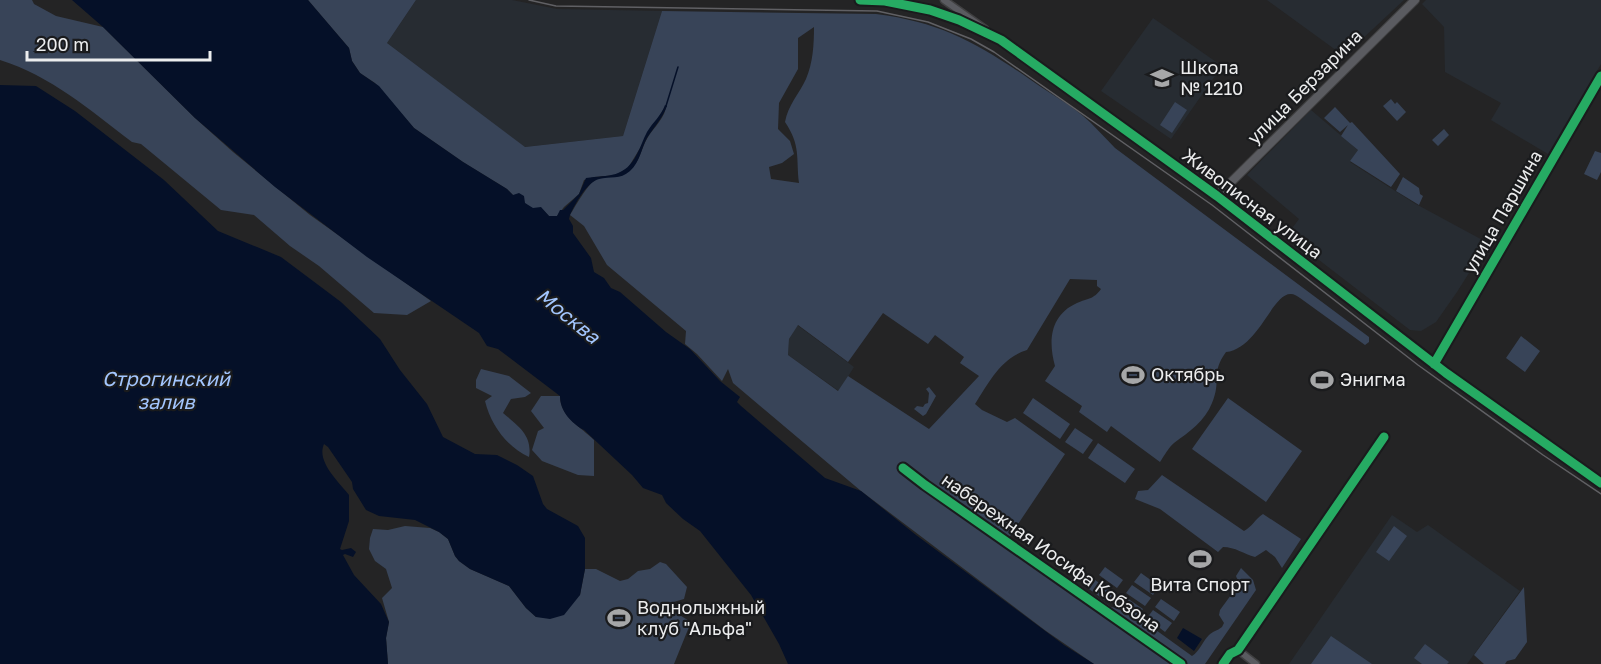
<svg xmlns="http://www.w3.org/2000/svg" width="1601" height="664" viewBox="0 0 1601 664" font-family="'Golos Text',sans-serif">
	<rect width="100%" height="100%" fill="#242425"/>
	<!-- built -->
	<path fill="#272c32" d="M416 0H512L557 9 662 11 623 136 524 147 387 43Z
		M1267 0H1404L1344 56Z
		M1426 0H1601V64L1548 154 1491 120 1501 103 1445 72 1444 27 1422 4Z
		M1153 18 1222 66 1171 139 1101 91Z
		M1311 110 1358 150 1350 162 1414 203 1488 243 1457 292 1436 322 1421 331 1410 330 1293 240 1290 231 1299 219 1247 175Z
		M797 325 854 367 839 391 788 355 789 339Z
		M1392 515 1417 532 1428 525 1520 591 1467 664H1289Z"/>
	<!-- green -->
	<path fill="#384458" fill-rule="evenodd" d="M0 0H32L34 4 56 16 103 27 195 118 233 152 310 215 431 301 407 315 374 313 319 266 290 246 254 215 221 210 141 144 132 142C90 110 51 76 0 60Z
		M308 0H416L387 43 525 147 623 136 662 11 876 14C940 22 977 43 1028 78 1046 91 1066 102 1082 115 1094 125 1104 137 1115 148L1369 337V342L1365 345 1300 298C1297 296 1294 294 1291 294 1272 293 1259 348 1226 352 1210 374 1222 380 1212 403 1205 421 1189 432 1174 443 1169 447 1164 456 1160 462L1111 426 1107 432 1079 412 1082 406 1045 381 1055 366C1048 341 1050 315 1077 303 1088 298 1093 300 1101 289L1097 286V280L1070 279 1027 350C1001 358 989 382 975 404L982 410 1007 422 1015 418 1065 454 1004 545 1058 582 1062 584 1070 579 1111 607C1123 608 1130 619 1142 620L1192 656C1200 651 1202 642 1209 635 1213 631 1217 631 1222 627L1224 623 1219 615 1220 610 1239 584 1236 576 1241 568 1253 580 1256 590 1205 664H1094L1046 631 861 491 733 383 728 369 722 381 697 354 685 344 686 331 607 265 584 226 570 215C575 207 587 185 595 180 607 174 617 181 630 170 640 162 641 148 648 137 654 127 666 117 666 105L628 168 616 175 594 177 584 180 579 194 564 207 557 216H549L544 211 533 209 513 195 507 189 463 162 414 128 375 83 360 73 352 61 349 48ZM814 27C814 44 813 63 806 79 799 94 788 105 785 122 801 146 796 157 799 183L771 179 769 167 782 163 794 154 790 141 778 129 779 103 798 69V38ZM883 313 928 344 935 335 964 357 960 363 979 376 929 429 848 376 838 391 788 355 789 339 798 325 848 362Z
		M1391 99 1395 104 1397 102 1406 112 1397 121 1383 106Z
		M1175 102 1187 110 1172 133 1160 125Z
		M1335 107 1350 123 1352 122 1400 174 1391 187 1350 161 1358 150 1341 136 1348 125 1340 132 1324 118Z
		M1444 129 1449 135 1438 146 1432 140Z
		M1595 151 1601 153V172L1597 180 1584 174Z
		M1403 177 1419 188 1420 194 1423 196 1419 205 1396 191Z
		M1521 336 1540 351 1525 372 1506 358Z
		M481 369 509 376 531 393 525 397 511 399 503 413C517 425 533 435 529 457 506 446 491 425 485 401L492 396 476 388V380Z
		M929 387 936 396 926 414 923 416 914 409 917 406 923 407 925 404 928 403 929 393 926 389Z
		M541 396H560C560 417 581 427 594 440V476L578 475 542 461 532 450 538 431 544 428 531 411Z
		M1033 398 1070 424 1060 439 1023 413Z
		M1228 398 1302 451 1266 502 1192 449Z
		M1075 428 1093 440 1083 454 1065 442Z
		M1098 443 1135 469 1125 483 1088 458Z
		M1162 475 1244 531C1252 527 1255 519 1263 514L1301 539 1282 568 1275 557 1266 550 1255 557C1244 554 1235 547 1223 547L1218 552 1160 509 1135 499 1138 491 1148 490Z
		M405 526 430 528 439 532 448 539 455 556 459 561 470 569 509 586 526 608 536 617 580 595 585 569H596L620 581 628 579 638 571 650 569 660 562 666 564 687 587 684 599 663 605 691 622 674 664H388L386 638 389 622 382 598 392 588 386 569 375 561 369 549 370 538 373 529 388 530Z
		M1394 526 1407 536 1389 561 1376 552Z
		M1105 567 1123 580 1117 588 1099 575Z
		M1141 573 1159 586 1153 595 1134 582Z
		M1095 580 1114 593 1107 602 1089 589Z
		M1132 585 1151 598 1145 606 1126 593Z
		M1524 587 1527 642 1515 659 1507 661 1505 664H1484L1474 655Z
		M1124 596 1143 609 1137 618 1118 605Z
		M1161 599 1180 612 1174 621 1155 607Z
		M1153 610 1172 623 1165 632 1147 618Z
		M1331 636 1372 664H1311Z
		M1425 644 1449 662 1447 664H1422L1414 658Z"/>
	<!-- water -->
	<path fill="#051028" d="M72 0H308L349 48 352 61 360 73 379 86 414 128 463 162 507 189 513 195 519 193 524 196 525 203 533 208 541 207 549 216H557L560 210H563L579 194 586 178C609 175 625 178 637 154 641 147 643 139 647 132 653 122 661 116 665 105L667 106C662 119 654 127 647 138 641 149 640 162 630 171 620 180 610 176 599 179 587 182 575 204 570 215L569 219 573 226V233L591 258 594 272 604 278 611 288 620 292 666 332 690 349 720 381 740 397 737 402 741 406 825 478 861 491 916 535 1064 645 1094 664H788L779 644 751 595 700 531 683 519 666 503 662 495 643 488 632 475 584 430C571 423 560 411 560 396L498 349 487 346 479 333 367 257 275 187 195 118 103 27Z
		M0 85 36 86 75 111 164 180 218 231 281 257 341 302 380 339 400 370 427 404 443 437 475 454 497 455 517 465 533 476 543 504 547 509 578 526 585 538V569L580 595 564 615 550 619 536 617 526 608 509 586 470 569 459 561 455 556 448 539 439 532 415 520 379 516 366 510 353 489 352 482 328 447 324 444C316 462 339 482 349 495V521L340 549 342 550 351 548 356 552 353 557 345 554 343 555 354 575 381 604 389 622 386 638 388 664H0Z
		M1183 628 1202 639 1194 651 1177 638Z"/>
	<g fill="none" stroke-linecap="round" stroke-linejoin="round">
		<!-- stream -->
		<path stroke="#051028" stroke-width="1.5" d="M666 106 678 67"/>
		<!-- minor casing -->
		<g stroke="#404041" stroke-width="9">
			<path id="minor" d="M944 0 985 29
				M903 468 925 485 1181 664
				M1238 650 1256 664
				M1223 664 1230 654 1238 650 1384 437"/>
		</g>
		<!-- tertiary casing -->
		<g stroke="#404041" stroke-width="10">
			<path id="tertiary" d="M860 0 885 1 930 10 959 20 1001 40 1217 196 1446 373 1601 483
				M1217 196 1415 0
				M1434 364 1601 76"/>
		</g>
		<!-- minor -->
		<use href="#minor" stroke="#5a5b60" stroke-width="6"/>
		<!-- tertiary -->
		<use href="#tertiary" stroke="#5a5b60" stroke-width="8"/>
		<!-- tram -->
		<path stroke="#606064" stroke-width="1.5" d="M529 0 556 6 877 11 928 22 971 39 994 52 1212 205 1418 365 1543 455 1601 494"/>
		<!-- cycleway casing -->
		<g stroke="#1a1b1d" stroke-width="13">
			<path id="cycleway" d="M860 0 885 1 930 10 959 20 1001 40 1217 196 1446 373 1601 483
				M1434 364 1601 76
				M903 468 925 485 1181 664
				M1223 664 1230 654 1238 650 1384 437"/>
		</g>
		<!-- cycleway -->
		<use href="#cycleway" stroke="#26ab63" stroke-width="9"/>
	</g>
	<!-- icons -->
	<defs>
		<g id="school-bare" transform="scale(1.8)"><path d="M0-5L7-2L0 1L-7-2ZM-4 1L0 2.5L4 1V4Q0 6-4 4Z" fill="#a6a7a8" stroke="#1a1b1d" stroke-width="2.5" paint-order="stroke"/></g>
		<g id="stadium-bare" transform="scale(1.8)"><path d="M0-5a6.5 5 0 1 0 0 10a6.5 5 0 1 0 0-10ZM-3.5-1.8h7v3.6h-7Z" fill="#a6a7a8" stroke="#1a1b1d" stroke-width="2.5" paint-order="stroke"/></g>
	</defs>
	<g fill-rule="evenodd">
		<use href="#school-bare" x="1162" y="78"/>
		<use href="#stadium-bare" x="1133" y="375"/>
		<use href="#stadium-bare" x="1322" y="380"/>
		<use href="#stadium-bare" x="1200" y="559"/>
		<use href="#stadium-bare" x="619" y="618"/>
	</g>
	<g text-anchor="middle" stroke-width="4.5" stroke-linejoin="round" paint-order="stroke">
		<!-- poi labels -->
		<g font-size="18" fill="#ecedee" stroke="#1a1b1d" text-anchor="start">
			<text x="1180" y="74">Школа<tspan x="1180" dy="21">№ 1210</tspan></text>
			<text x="1151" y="381">Октябрь</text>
			<text x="1340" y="386">Энигма</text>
			<text x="1200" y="591" text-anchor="middle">Вита Спорт</text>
			<text x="637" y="614">Воднолыжный<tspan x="637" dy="21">клуб "Альфа"</tspan></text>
		</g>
		<!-- street labels -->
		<g font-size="18" fill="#ecedee" stroke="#1a1b1d">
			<text transform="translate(1305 87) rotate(-45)" y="6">улица Берзарина</text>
			<text transform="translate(1252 204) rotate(37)" y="6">Живописная улица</text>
			<text transform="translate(1503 212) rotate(-60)" y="6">улица Паршина</text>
			<text transform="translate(1051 553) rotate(35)" y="6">набережная Иосифа Кобзона</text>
		</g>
		<!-- water labels -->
		<g font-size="20" font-style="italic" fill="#a3c6fe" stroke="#1a1b1d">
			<text transform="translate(568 316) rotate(39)" y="7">Москва</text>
			<text x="166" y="386">Строгинский<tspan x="166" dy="23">залив</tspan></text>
		</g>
	</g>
	<!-- scale -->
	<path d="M27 51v9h183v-9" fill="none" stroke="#ecedee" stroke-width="3"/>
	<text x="36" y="51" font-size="18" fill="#ecedee" stroke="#1a1b1d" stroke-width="4.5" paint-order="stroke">200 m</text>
</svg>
